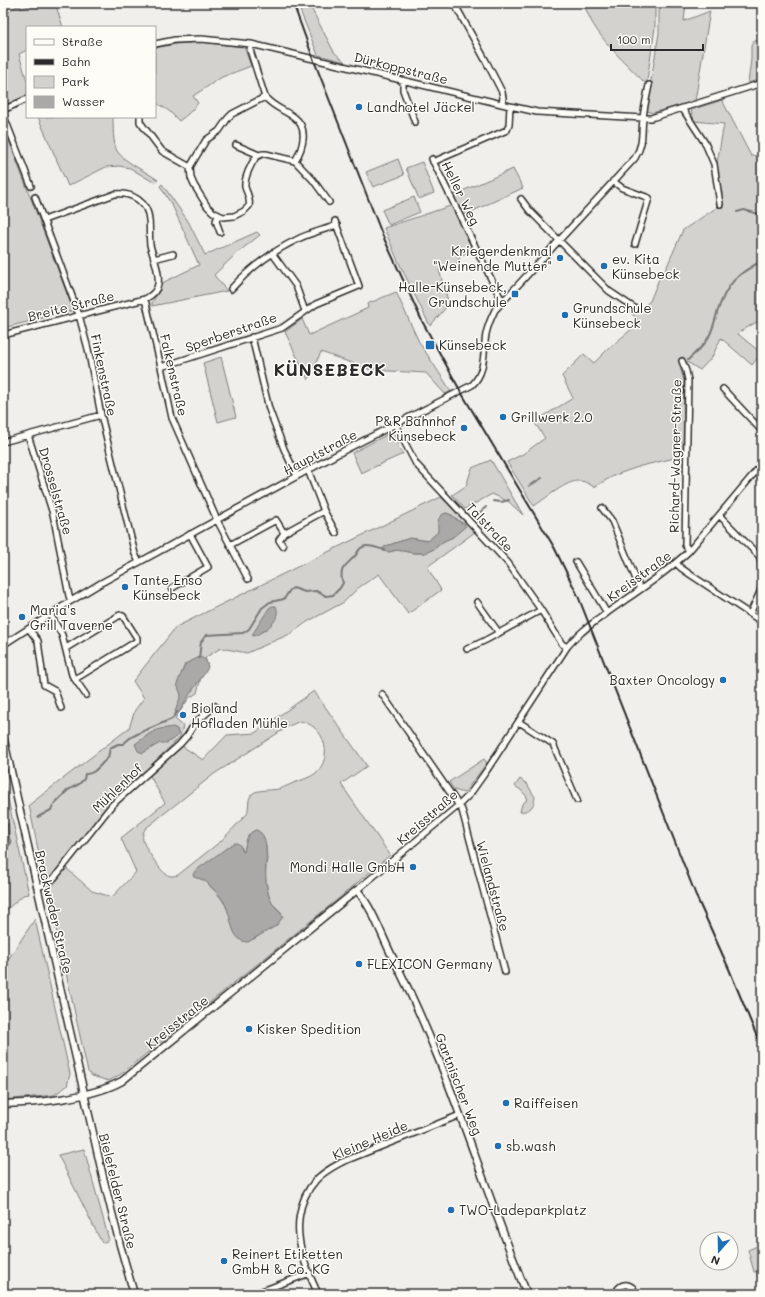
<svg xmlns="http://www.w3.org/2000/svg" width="765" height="1297" viewBox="0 0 765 1297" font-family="Mali,sans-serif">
	<rect width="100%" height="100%" fill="#f0efeb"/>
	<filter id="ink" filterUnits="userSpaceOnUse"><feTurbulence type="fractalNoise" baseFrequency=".025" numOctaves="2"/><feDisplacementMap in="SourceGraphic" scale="8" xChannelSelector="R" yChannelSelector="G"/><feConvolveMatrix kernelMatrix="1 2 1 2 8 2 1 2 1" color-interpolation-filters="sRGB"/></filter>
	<g filter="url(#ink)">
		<!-- green -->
		<path fill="#d3d2cf" stroke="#7f7e7d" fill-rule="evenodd" d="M37 3H55L63 27H27V50L19 54 27 81V96C20 100 11 106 3 103 3 82 0 28 9 12 12 8 16 7 20 5L21 9Z
			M297 3H314L310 6 334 52 345 62 318 55Z
			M584 3H655V28L647 81 645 83C623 60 592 34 584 3Z
			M659 3H686L684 21 710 11 695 101 652 113 646 110 659 33Z
			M762 39V79L748 83 751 59V46L754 41Z
			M201 42 244 47 251 66 222 77 193 96 198 103C193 110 186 116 179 121L169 111 155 102V48L176 44Z
			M722 100 751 156 762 155V319L741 331 738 334 761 353 752 365 721 338 712 357 700 370 687 362 680 367 684 380 683 456 641 466 615 475 594 487C589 484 585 481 579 481 567 480 545 499 534 506L507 462 523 454 545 438 534 422 573 398 562 376 584 354 594 363 608 349 640 322 626 308V307L637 312 650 301 661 274 664 273 683 230 722 204 717 163 724 124 694 121 691 110Z
			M38 117H113C113 125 113 144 117 151 124 162 147 172 158 180L155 183 130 168 119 166 106 167 68 186Z
			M3 125 72 307 71 311 57 315 56 312 47 315V317L3 328Z
			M398 159 404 175 373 187 366 172Z
			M422 162 434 193 419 199 406 168Z
			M513 169 523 188 462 216 453 195Z
			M162 184 188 221 205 255 257 232 260 235 237 253 214 275 227 291 152 306V303L160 289 162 283 199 265 173 207 160 186Z
			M414 197 420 212 389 225 382 210Z
			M453 205 473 251 461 255 457 264 439 270 449 304 430 326 398 261 384 228Z
			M396 292 419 342 451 391 445 394 426 373 371 370 321 352 308 380 285 332 302 319 309 335 368 308 367 304Z
			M221 357 236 417 218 422 203 363Z
			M390 433 394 434 399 444 397 445 403 454 361 473 352 453Z
			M491 460 523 515 509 502 492 494 465 509 452 495 466 486 472 468Z
			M441 497 475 532 427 567 441 590 408 614 379 574 358 588 344 602 307 622 292 633 247 653 221 648 206 657 197 693 189 698 175 719 183 726 180 737 111 804 55 873 47 879H44L29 805 129 728 135 710 144 698 133 681 176 627 297 567ZM446 513 452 515 462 523 453 537 444 541 434 549 425 553H414L397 550 389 552 386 546 410 538 428 541 438 532 441 516Z
			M314 691 367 766 341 784 390 855 338 899 121 1074 109 1081 92 1076 88 1072 48 892 66 868 92 891 112 897 136 872 121 838 165 803 150 776 182 746 203 760 227 735 255 733ZM300 721C311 723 321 731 324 743 327 754 325 764 316 773 311 777 302 780 296 782 291 784 285 787 279 789 272 790 260 790 255 792 246 796 250 807 247 814L221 841 178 875C174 876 170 877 166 874 161 872 143 845 143 840 142 835 143 832 146 828L214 774 289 726ZM256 830 263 836 266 847 267 859 265 877 269 896 272 903 282 913 266 931 254 939 234 932C230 915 227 903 214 890 210 888 209 883 206 881 202 879 198 878 194 877V873L232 844 242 848 243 852H244C246 843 246 833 256 830Z
			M484 759 487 763 464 793 454 790 449 782Z
			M3 777 29 894 23 895 3 913Z
			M520 779 527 784 535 797C534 807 530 811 520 812L522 804 526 801 527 797 522 791 515 786Z
			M35 919 70 1074 67 1086 54 1095 3 1100V963L9 958Z
			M84 1149 109 1240 102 1243 58 1155Z
			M762 1244V1271L754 1272 748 1250Z"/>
		<!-- water -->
		<path fill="#aaa9a7" stroke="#777775" d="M446 513C453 514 456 521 462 523H464L466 526 453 537 444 541 434 549 425 553H414L397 550 389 552 383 551V548L386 546 410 538 428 541 438 532C438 524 436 516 446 513Z
			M272 606H276C282 621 265 631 254 636L252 635 269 608Z
			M200 657 206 660 208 667 205 673 189 695 178 714 175 712 181 695 177 684 185 664Z
			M173 727 177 729 179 735 167 743H160L143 753 138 751 135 744C143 739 151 731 160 729 165 728 168 728 173 727Z
			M256 830C272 835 264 865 266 878 266 886 268 896 272 903 275 908 281 911 283 917L276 926 248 942C230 942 232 915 224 902 223 899 208 883 205 881 202 879 197 878 194 877L193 875 195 871 232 844C238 841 241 845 242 851L244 852C246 843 246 833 256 830Z"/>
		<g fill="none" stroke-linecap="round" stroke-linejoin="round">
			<!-- stream -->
			<path stroke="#777775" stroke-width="2" d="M737 212 744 210 762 215
				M688 360C693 355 699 350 704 344 711 336 714 324 717 313 726 285 736 274 762 261
				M529 486 542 478
				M493 501 501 502 509 500
				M477 515 486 507
				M199 658 201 642 206 635 243 633 249 629 262 608 270 602 284 599 290 590 293 588 305 592 316 591 326 596 333 595 340 588 343 583C338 568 346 566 355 556 359 551 359 547 366 546 372 545 379 549 385 550
				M38 817 51 810 54 804 68 790 79 784 84 779 85 774C95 775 100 764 108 758L110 748 118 744H123L130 738 141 732 172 719 177 712
				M3 851 11 843 9 838 8 824"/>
			<!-- minor casing -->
			<g stroke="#2b2b2b" stroke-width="8">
				<path id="minor" d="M454 3 487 63 502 92 503 98 502 104
					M3 8V15
					M155 44 175 40 201 39 251 44 510 106 537 112 643 118H651L762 83
					M251 44 250 50 265 97 232 114 228 118 219 131 206 140 190 167 191 178 194 185 207 206 213 212 223 217 234 216 244 211 249 206C251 198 247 194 245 187 244 178 251 164 256 157L262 154H266L295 161 313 180 329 202
					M403 81V90L415 122
					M265 97C273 107 284 110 294 117 309 128 303 148 295 161
					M682 108 705 143 714 164 720 204
					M3 110 27 99
					M3 114 31 186
					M140 117V122L162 151 190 167
					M236 145 259 155
					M432 159 500 297 504 300
					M433 162 507 130 509 125 510 106
					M613 181 622 188 649 198 635 244
					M35 197 79 315 88 349 101 415 135 554 139 562
					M521 199 530 211 609 291 636 309
					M218 215 216 221 220 232
					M272 253 296 286 305 311
					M154 259 173 254
					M231 289C250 268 273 251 298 239 310 233 324 230 337 225
					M145 299 161 367 172 418 217 520 248 579
					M3 335 145 299C151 296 157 292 158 284 160 271 153 257 150 245 149 237 150 228 149 220 148 202 132 192 115 194L44 220
					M252 337 269 409 284 449 297 476
					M682 361 686 371 688 380 685 545 689 551
					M161 367 282 328 316 304 359 286 335 221
					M723 389 762 431
					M395 424 416 464 508 563 541 610 562 644 567 647
					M28 435 53 514 69 596 71 601
					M3 442 101 415
					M308 470 324 511 336 533
					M602 508 612 521 640 589
					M719 515 760 557 762 570
					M230 545 276 520 284 533 324 511
					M283 546 279 540 284 533
					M576 562 607 613
					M676 563 681 568 691 575 762 622
					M172 588 208 567 190 534
					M477 602 499 633
					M50 614 62 635 72 675 86 695
					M750 614 760 592 762 585
					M29 629 38 641 44 685 55 691 61 708
					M3 645 71 601 101 583 345 450 472 385C486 372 483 352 486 334 488 325 491 318 495 310L635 158C644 143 641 135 643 119 644 107 647 96 649 85
					M66 648 120 615 123 616 137 638V641L75 679
					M467 649 486 640 541 610
					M382 694 462 810 505 972
					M519 722 553 744 577 800
					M38 887 44 885 55 877 112 805 180 744 187 736 196 722 215 706
					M357 890 459 805 470 794 487 770 567 647C579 632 595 622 611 610 638 591 666 573 689 551L762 464
					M254 1294 310 1273
					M318 1294C313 1282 306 1269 303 1256 295 1230 297 1201 316 1180 323 1172 333 1167 342 1162L460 1115
					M616 1294C618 1285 626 1282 633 1288L636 1294"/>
			</g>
			<!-- tertiary casing -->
			<g stroke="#2b2b2b" stroke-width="9">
				<path id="tertiary" d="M3 736 103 1177 120 1245 134 1294
					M3 1104C38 1103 91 1098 122 1081L357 890C373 909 381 934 392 956 448 1064 481 1182 527 1294"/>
			</g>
			<!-- minor -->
			<use href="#minor" stroke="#fdfcf7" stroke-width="5"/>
			<!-- tertiary -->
			<use href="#tertiary" stroke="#fdfcf7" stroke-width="6"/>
			<!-- rail -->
			<path stroke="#2b2b2b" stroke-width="2" d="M293 3 313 58 382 234 422 321 461 392 554 547 578 596 697 898 729 969 762 1049"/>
		</g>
	</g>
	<!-- markers -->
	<g fill="#1f6fb2" stroke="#fdfcf7" stroke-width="1.5">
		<circle cx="359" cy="107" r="4"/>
		<circle cx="560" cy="258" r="4"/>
		<circle cx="604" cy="266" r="4"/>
		<rect x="511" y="290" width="8" height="8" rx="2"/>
		<circle cx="565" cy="315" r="4"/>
		<rect x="425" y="340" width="10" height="10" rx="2"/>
		<circle cx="503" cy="417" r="4"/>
		<circle cx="464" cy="428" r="4"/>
		<circle cx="125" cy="587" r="4"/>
		<circle cx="22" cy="617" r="4"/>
		<circle cx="723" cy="680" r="4"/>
		<circle cx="183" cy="715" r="4"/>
		<circle cx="413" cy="867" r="4"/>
		<circle cx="359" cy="964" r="4"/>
		<circle cx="249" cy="1029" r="4"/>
		<circle cx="506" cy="1103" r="4"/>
		<circle cx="498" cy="1146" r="4"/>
		<circle cx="451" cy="1210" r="4"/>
		<circle cx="224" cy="1261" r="4"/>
	</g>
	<g text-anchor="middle" stroke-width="3" stroke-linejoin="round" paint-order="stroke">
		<!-- street labels -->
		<g font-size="13" fill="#2b2b2b" stroke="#fdfcf7">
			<text transform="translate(401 68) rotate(14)" y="5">Dürkoppstraße</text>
			<text transform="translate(461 193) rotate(64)" y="5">Heller Weg</text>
			<text transform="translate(71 306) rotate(-14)" y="5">Breite Straße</text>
			<text transform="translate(231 332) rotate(-19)" y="5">Sperberstraße</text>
			<text transform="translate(104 375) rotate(78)" y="5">Finkenstraße</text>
			<text transform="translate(174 375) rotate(77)" y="5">Falkenstraße</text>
			<text transform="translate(320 452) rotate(-28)" y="5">Hauptstraße</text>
			<text transform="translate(675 456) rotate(-89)" y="5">Richard-Wagner-Straße</text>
			<text transform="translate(56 491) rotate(74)" y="5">Drosselstraße</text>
			<text transform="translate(490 527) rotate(47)" y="5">Talstraße</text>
			<text transform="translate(639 576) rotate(-36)" y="5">Kreisstraße</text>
			<text transform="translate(117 788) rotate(-44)" y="5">Mühlenhof</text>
			<text transform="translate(427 817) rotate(-41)" y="5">Kreisstraße</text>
			<text transform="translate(493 886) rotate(75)" y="5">Wielandstraße</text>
			<text transform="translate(54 912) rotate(77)" y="5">Brackweder Straße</text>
			<text transform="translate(177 1022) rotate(-39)" y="5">Kreisstraße</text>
			<text transform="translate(459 1084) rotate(69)" y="5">Gartnischer Weg</text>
			<text transform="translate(370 1140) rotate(-23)" y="5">Kleine Heide</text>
			<text transform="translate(118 1191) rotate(76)" y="5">Bielefelder Straße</text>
		</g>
		<!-- poi labels -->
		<g font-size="13" fill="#2b2b2b" stroke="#fdfcf7" text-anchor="start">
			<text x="367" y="112">Landhotel Jäckel</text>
			<text x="552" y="256" text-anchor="end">Kriegerdenkmal<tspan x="552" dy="15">"Weinende Mutter"</tspan></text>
			<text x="612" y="264">ev. Kita<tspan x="612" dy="15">Künsebeck</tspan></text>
			<text x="507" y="292" text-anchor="end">Halle-Künsebeck,<tspan x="507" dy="15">Grundschule</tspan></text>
			<text x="573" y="313">Grundschule<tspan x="573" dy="15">Künsebeck</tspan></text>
			<text x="439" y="350">Künsebeck</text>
			<text x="511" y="422">Grillwerk 2.0</text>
			<text x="456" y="426" text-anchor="end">P&amp;R Bahnhof<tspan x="456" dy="15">Künsebeck</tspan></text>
			<text x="133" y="585">Tante Enso<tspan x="133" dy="15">Künsebeck</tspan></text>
			<text x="30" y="615">Maria's<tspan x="30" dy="15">Grill Taverne</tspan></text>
			<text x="715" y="685" text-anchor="end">Baxter Oncology</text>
			<text x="191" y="713">Bioland<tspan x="191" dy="15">Hofladen Mühle</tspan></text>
			<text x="405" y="872" text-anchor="end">Mondi Halle GmbH</text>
			<text x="367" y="969">FLEXICON Germany</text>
			<text x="257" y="1034">Kisker Spedition</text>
			<text x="514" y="1108">Raiffeisen</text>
			<text x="506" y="1151">sb.wash</text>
			<text x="459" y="1215">TWO-Ladeparkplatz</text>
			<text x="232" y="1259">Reinert Etiketten<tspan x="232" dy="15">GmbH &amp; Co. KG</tspan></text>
		</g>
		<!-- district labels -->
		<g font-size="17" font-weight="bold" letter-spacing="1" fill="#2b2b2b" stroke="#fdfcf7">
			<text x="330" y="376">KÜNSEBECK</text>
		</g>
	</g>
	<!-- margin -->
	<rect width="765" height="1297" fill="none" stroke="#fdfcf7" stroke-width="16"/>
	<rect x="8" y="8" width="749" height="1281" fill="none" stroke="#2b2b2b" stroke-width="1.5" filter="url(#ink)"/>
	<!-- legend -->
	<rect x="26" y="26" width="130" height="92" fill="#fdfcf7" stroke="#a9a8a5"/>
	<rect x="34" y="39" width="20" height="6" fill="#fdfcf7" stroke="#a9a8a5"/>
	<text x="62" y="46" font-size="12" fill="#2b2b2b">Straße</text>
	<rect x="34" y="59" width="20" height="6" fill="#2b2b2b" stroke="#a9a8a5"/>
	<text x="62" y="66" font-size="12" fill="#2b2b2b">Bahn</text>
	<rect x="34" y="76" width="20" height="12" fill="#d3d2cf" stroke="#a9a8a5"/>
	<text x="62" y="86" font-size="12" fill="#2b2b2b">Park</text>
	<rect x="34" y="96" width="20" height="12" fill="#aaa9a7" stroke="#a9a8a5"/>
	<text x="62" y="106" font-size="12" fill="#2b2b2b">Wasser</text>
	<!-- north arrow -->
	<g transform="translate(719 1251) rotate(200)"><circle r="19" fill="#fdfcf7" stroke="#a9a8a5"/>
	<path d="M0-3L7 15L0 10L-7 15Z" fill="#1f6fb2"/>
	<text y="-6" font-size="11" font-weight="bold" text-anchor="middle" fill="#2b2b2b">N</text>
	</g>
	<!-- scale -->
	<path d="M611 44v6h92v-6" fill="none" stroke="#2b2b2b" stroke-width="2"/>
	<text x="617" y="44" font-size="12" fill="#2b2b2b" stroke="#fdfcf7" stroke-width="3" paint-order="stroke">100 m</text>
</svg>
